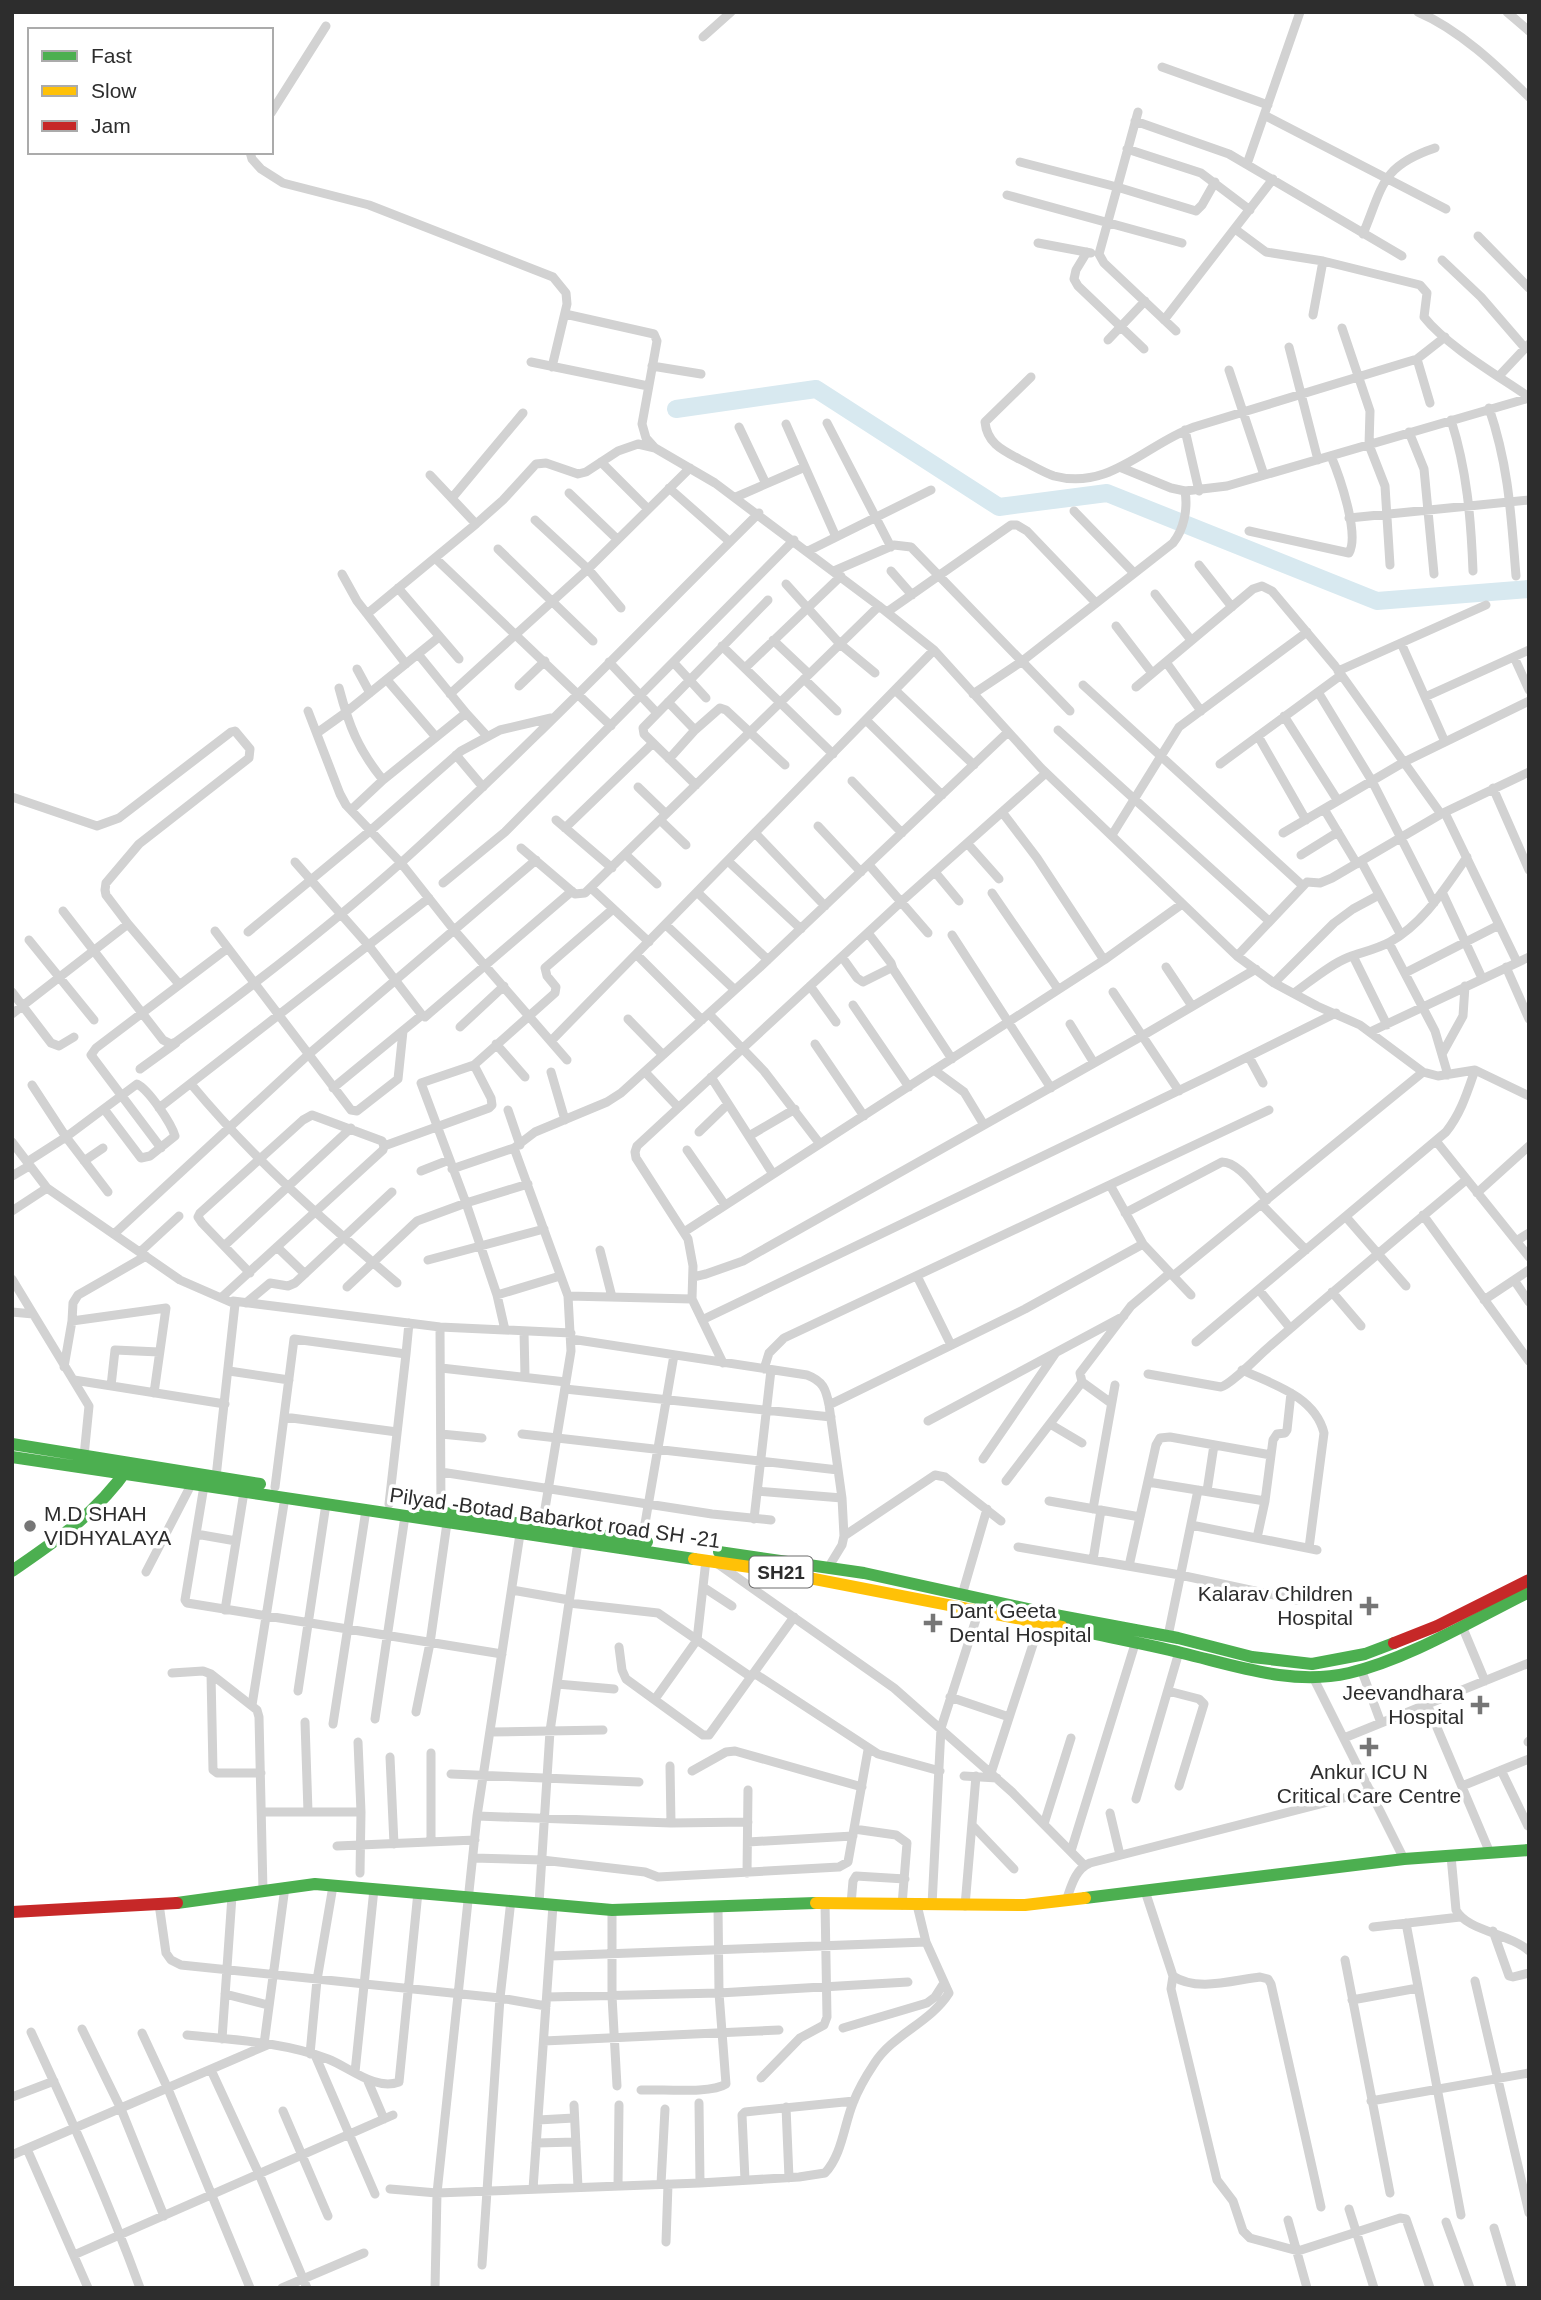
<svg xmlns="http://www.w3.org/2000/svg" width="1541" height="2300" viewBox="0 0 1541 2300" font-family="Arial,sans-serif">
	<rect width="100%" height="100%" fill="#fff"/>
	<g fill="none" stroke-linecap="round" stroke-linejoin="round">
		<!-- river -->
		<path stroke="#d8e9f0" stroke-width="18" d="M676 409 816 389 999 507 1107 493 1377 601 1529 589"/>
		<!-- street -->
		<path stroke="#d2d2d2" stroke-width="9" d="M1418 12C1460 30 1497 66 1529 97
			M1507 12 1529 31
			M703 37 731 12
			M1162 67 1268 105
			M1138 112 1099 254 1104 263 1176 331
			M271 113 326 26
			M1264 115 1446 209
			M1135 121 1229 154 1402 256
			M1127 149 1201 173 1250 210
			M250 152 252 159 261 169 283 183 369 205 553 277 566 293 567 304 552 367
			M1020 162 1117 187 1196 211 1202 205 1215 182
			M1247 164 1300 12
			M1007 195 1182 243
			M1235 229 1266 252 1323 261 1420 285 1427 293 1424 317C1447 346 1497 375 1529 397
			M1363 234C1383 186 1381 166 1435 148
			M1478 236 1529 288
			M1038 243 1091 253
			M1087 252 1076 270 1074 279 1078 286 1144 349
			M1442 260 1481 297 1525 348
			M565 314 654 334 657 341 642 424 646 438 655 448
			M1313 315 1323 261
			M1164 320 1273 179
			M1342 328 1370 411 1369 445 1385 486 1390 565
			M1108 340 1145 301
			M1289 347 1318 460
			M1417 359 1430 403
			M531 362 648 386
			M652 366 701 374
			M1229 370 1264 475
			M1499 376 1529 344
			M1031 377 985 422C987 443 1002 450 1019 459 1030 464 1042 472 1054 476 1110 491 1146 444 1194 427L1417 359 1445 337
			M1489 408C1509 467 1511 515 1516 576
			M1451 420C1467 470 1471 519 1473 571
			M827 423 891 547
			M786 424 836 537
			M739 427 766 484
			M1185 430 1199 491
			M1409 432 1424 469 1434 574
			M601 462 648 509
			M1122 468 1171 488 1185 491 1227 486 1529 398
			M430 475 476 524
			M669 488 730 542
			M569 493 617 539
			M736 497 805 467
			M452 498 523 413
			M1074 511 1134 573
			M1349 518 1529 500
			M535 520 588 569 621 608
			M1249 531 1349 553C1360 534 1339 475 1331 456
			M498 549 593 641
			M808 551 931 490
			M435 558 611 726
			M1199 565 1232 607
			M834 571 894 545 911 547 1070 711
			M891 571 912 595
			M342 574 357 601 406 664
			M786 584 840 644 875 673
			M398 588 459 659
			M1155 594 1191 640
			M887 612 1011 525H1017L1027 531 1096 603
			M367 614 476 524 503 500 536 464 546 463 578 474 586 472 618 451 638 444 655 448 715 483 879 606 934 650 1041 768 1237 956 1274 983 1317 1006 1360 1025 1423 1072 1438 1076 1475 1070 1529 1096
			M1116 626 1152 673
			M773 640 809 674
			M1401 643 1445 742
			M722 646 833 754
			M418 654 466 713 487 736
			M1514 657 1529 690
			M609 662 657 713
			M1166 662 1201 711
			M674 663 706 698
			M745 668 841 576
			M357 669 370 693
			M1338 671 1486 605
			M804 679 837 711
			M387 680 436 737
			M1083 685 1302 885
			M519 686 545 661
			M1136 687 1253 589 1262 586 1272 591 1335 666 1441 814
			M339 688C349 726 358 749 383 780
			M895 690 974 765
			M1318 692 1372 781 1434 903
			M450 694 588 569 690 468
			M973 694 1021 662 1173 543C1184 529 1188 509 1185 491
			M1425 697 1529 650
			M668 702 695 730
			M308 711 340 794 346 805 401 863 454 930 567 1060
			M1284 716 1338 801
			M866 720 942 795
			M1058 730 1269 921
			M317 733 345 713 439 637
			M1258 736 1306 820
			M456 755 483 787
			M669 759 695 730 720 708 726 710 785 765
			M1220 764 1341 675
			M852 781 902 833
			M696 785 644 734 643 728 768 600
			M638 787 666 814
			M1493 788 1529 870
			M12 797 97 826 119 818 231 732 235 731 250 749 249 758 139 844 106 883 105 890 106 895 128 924
			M1324 809 1357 864
			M351 810 383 780 466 713
			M1002 812 1037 858 1104 960
			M1445 813 1517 962
			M556 820 612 868
			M660 820 686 845
			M818 826 861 872
			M565 828 653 743
			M1283 833 1404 762 1529 701
			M756 834 825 906
			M1112 835 1179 727 1307 632
			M967 843 999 879
			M521 848 575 894 585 893 879 606
			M625 854 657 884
			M1301 855 1338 832
			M1361 861 1401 935
			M295 862 369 946 422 1015 425 1017 572 891
			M729 862 801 929
			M869 865 928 933
			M935 872 959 901
			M443 883 505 832 794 540
			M591 888 649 942
			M1442 892 1482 978
			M698 893 768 960
			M992 893 1058 989
			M63 911 163 1040 171 1044 176 1042C254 985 331 925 403 861 526 750 641 630 759 513
			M666 925 735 990
			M215 931 351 1110 357 1111 398 1079 403 1031
			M248 932 370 831 461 751 500 730 551 718
			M868 933 891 963 893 969
			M952 935 1051 1088
			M29 940 94 1020
			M1389 943 1435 1031 1448 1075
			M637 955 702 1020
			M1237 956 1307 882 1320 883 1332 878 1441 814 1529 772
			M1353 956 1387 1025
			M842 957 857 978 863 982 889 969H893L952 1059
			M1166 967 1192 1006
			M1506 967 1529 1019
			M1405 973 1499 925
			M1274 983 1334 923 1353 909 1379 895
			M810 986 836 1022
			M12 992 51 1043 59 1046 74 1037
			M1113 992 1179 1091
			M1294 993C1311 981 1329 965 1349 957 1363 952 1377 949 1390 942 1424 923 1445 888 1467 857
			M853 1005 909 1087
			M12 1014 128 924 179 984
			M709 1014 764 1071 820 1144
			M628 1019 663 1055
			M1070 1024 1094 1063
			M460 1027 504 986
			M1370 1032 1529 957
			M551 1041 934 650
			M496 1044 525 1077
			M815 1044 864 1116
			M1442 1054 1463 1016 1465 986
			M1249 1057 1263 1083
			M140 1069 176 1043
			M934 1070 964 1092 984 1125
			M551 1072 565 1120
			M645 1072 678 1107
			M711 1077 773 1174
			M191 1084C253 1159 323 1220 397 1283
			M32 1085 66 1137 108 1192
			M333 1088 422 1015
			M159 1108 429 898
			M508 1110 520 1145
			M699 1132 728 1104
			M749 1136 795 1109
			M1436 1141 1529 1257
			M12 1142 47 1188 180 1280 235 1304 216 1477
			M384 1146 489 1108 492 1105 491 1098 474 1065
			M161 1148 91 1055 96 1048 228 948
			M514 1148 568 1296 571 1351 542 1527
			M687 1150 725 1205
			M84 1161 103 1148
			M27 1162 66 1137 137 1084C149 1090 171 1123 175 1136L150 1156 141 1158 104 1109
			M452 1169 514 1148 535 1132 607 1102 621 1093 758 969 1008 732
			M421 1171 449 1160
			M12 1176 29 1166
			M1110 1185 1143 1244 1191 1295
			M1477 1193 1529 1146
			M1261 1204 1306 1250
			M12 1211 47 1188
			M1125 1213 1222 1162C1239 1162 1256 1189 1267 1200
			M1423 1215 1529 1361
			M1346 1217 1406 1286
			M684 1232 1104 960 1182 904
			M114 1234 309 1054 536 860
			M1516 1241 1529 1233
			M224 1246 351 1128
			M277 1247 305 1274
			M600 1250 612 1297
			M140 1252 179 1216
			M428 1260 544 1229
			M917 1276 951 1345
			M1173 1276 1423 1072
			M693 1277 706 1274 743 1261 1142 1036 1256 969
			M12 1279 89 1406 84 1456
			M1514 1280 1529 1302
			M347 1287 417 1221 466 1203 528 1184
			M1259 1290 1290 1328
			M1332 1292 1361 1326
			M497 1295 560 1276
			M568 1296 692 1299
			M222 1297 383 1150 384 1146 382 1141 312 1115 303 1120 200 1213 198 1217 202 1223 250 1273
			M1484 1300 1529 1270
			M233 1301 440 1327 571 1333
			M246 1303 270 1283 288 1286 295 1283 392 1192
			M12 1312 33 1314
			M702 1320 1209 1076 1336 1013
			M72 1321 73 1303 78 1295 146 1256
			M440 1327 441 1512
			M505 1330 497 1295 466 1203 421 1083 474 1065 555 993 556 987 547 976 545 968 613 909
			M524 1331 525 1376
			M571 1339 807 1375C823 1381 826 1389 829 1405L842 1498 844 1536 842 1545 828 1568
			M1196 1342 1446 1132C1461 1113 1467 1093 1475 1070
			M723 1363 692 1299 693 1266 688 1239 636 1158 635 1152 637 1146 902 901 1046 773
			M64 1367 72 1321 166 1308 154 1393
			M441 1368 566 1382
			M764 1369 769 1353 784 1338 1269 1110
			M1242 1370C1272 1384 1315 1396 1324 1433L1309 1548
			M229 1371 289 1380
			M1148 1374 1221 1387C1232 1384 1259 1355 1270 1346 1335 1290 1400 1235 1466 1180
			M74 1380 225 1404
			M111 1386 115 1350 159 1352
			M565 1389 831 1417
			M1111 1403 1082 1382 1080 1373 1131 1306 1170 1273
			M829 1405 1025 1309 1143 1244
			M284 1417 397 1432
			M928 1421 1124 1316
			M1050 1424 1082 1443
			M441 1434 482 1438
			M522 1434 838 1470
			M983 1459 1055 1354
			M441 1472 712 1514 771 1520
			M1006 1481 1082 1382
			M1148 1482 1265 1501
			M204 1486 185 1600 187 1603 502 1654
			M275 1487 294 1339 406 1354 409 1323
			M757 1491 842 1498
			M1207 1491 1214 1445
			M1049 1501 1140 1517
			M389 1504 406 1354
			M1093 1509 1115 1385
			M754 1519 771 1370
			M1191 1525 1317 1550
			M196 1534 236 1541
			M844 1536 935 1475 945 1477 1001 1521
			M1257 1538 1265 1501 1273 1440 1277 1434 1285 1433 1287 1430 1291 1393
			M642 1541 674 1355
			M1018 1547 1180 1575 1297 1600
			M1093 1560 1101 1510
			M718 1564 894 1688 1012 1792 1084 1865
			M1129 1566 1156 1445 1160 1438 1170 1437 1271 1455
			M146 1572 191 1485
			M703 1587 732 1606
			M512 1590 569 1600
			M962 1595 987 1509
			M569 1603 658 1613 751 1677
			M225 1610 244 1492
			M1462 1626 1485 1681
			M1168 1636 1198 1490
			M619 1647 622 1670 626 1679 703 1735H709L794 1617
			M1361 1669 1381 1723
			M172 1673 203 1671 211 1674 257 1710 259 1717 263 1891
			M754 1673 878 1754 940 1771
			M211 1674 213 1770 217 1773H261
			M1313 1677 1404 1859
			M557 1684 614 1689
			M298 1691 326 1504
			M1168 1691 1199 1699 1204 1704 1179 1786
			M950 1697 1009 1717
			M655 1699 697 1640 706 1560
			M1427 1704 1490 1853
			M252 1705 285 1497
			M416 1712 430 1643 447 1523
			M375 1719 405 1516
			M305 1722 308 1812
			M333 1724 366 1510
			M490 1732 603 1730
			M1344 1738 1529 1663
			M358 1742 361 1812 360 1873
			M1528 1742 1529 1741
			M431 1753V1842
			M390 1757 394 1844
			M670 1766 671 1823
			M1501 1770 1528 1826
			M692 1771 726 1752 735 1751 862 1787
			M991 1773 1040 1623
			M451 1774 639 1782
			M964 1776 997 1778
			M1462 1786 1529 1759
			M1136 1799 1179 1652
			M262 1812H361
			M1110 1813 1120 1855
			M477 1816 671 1823 748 1822
			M1044 1824 1071 1738
			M972 1825 1014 1869
			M854 1829 896 1835 907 1843 902 1905
			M748 1842 853 1836
			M337 1846 475 1840
			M1071 1851 1135 1644
			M1451 1856 1456 1910C1467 1931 1509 1933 1529 1951
			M473 1858 542 1860 645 1872 658 1877 839 1867 848 1862 868 1750
			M747 1873 748 1790
			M1145 1891 1173 1976C1196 1992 1234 1980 1260 1977L1268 1979 1271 1984 1321 2207
			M1066 1901C1071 1887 1075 1869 1090 1863L1371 1791
			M539 1903 550 1731 578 1542
			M159 1904 166 1953 171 1960 181 1965 500 1998 546 2006
			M851 1904 853 1881 856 1876 905 1879
			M932 1905 941 1728 979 1610
			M965 1906 976 1776
			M612 1910V1996L617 2086
			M1406 1923 1461 2215
			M1373 1927 1460 1917
			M1493 1931 1509 1976 1513 1977 1529 1973
			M551 1956 926 1942
			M1345 1960 1390 2193
			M1173 1976 1171 1989 1217 2180 1233 2201 1243 2231 1250 2238 1298 2251 1400 2218 1406 2219 1430 2288
			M1475 1981 1529 2213
			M225 1994 268 2005
			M547 1997 719 1993 908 1982
			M1352 2000 1418 1988
			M843 2028 927 2003 935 1997 944 1983
			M82 2029 121 2109 164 2216
			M31 2032C70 2116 108 2200 140 2288
			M142 2033 168 2089 250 2288
			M187 2035C233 2040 285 2042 328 2059 349 2067 375 2091 399 2082L418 1892
			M222 2039 232 1896
			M544 2041 779 2030
			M264 2044 285 1887
			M310 2054 317 1980 333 1886
			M315 2055 375 2194
			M211 2070 259 2174 307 2288
			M355 2072 374 1889
			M761 2078 800 2038 824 2025 827 2017 825 1903
			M367 2079 384 2119
			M641 2090C662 2089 711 2094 726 2084L719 1993 718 1907
			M12 2097 54 2081
			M1371 2101 1529 2073
			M699 2103 700 2183
			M574 2105 578 2187
			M786 2107 789 2178
			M283 2111 328 2216
			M538 2120 574 2118
			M536 2143 576 2142
			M27 2149 88 2288
			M12 2155 267 2045
			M745 2180 742 2115 745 2112 854 2101
			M661 2184 665 2109
			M618 2186 619 2105
			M390 2189 437 2193 700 2183 799 2177 825 2173C842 2155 844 2125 853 2103 858 2090 866 2076 874 2064 893 2034 930 2023 949 1993L926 1942 917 1905
			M533 2189 553 1905
			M1349 2209 1374 2288
			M1288 2220 1307 2288
			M1446 2222 1470 2288
			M1494 2228 1512 2288
			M666 2242 668 2184
			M74 2255 393 2115
			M482 2265 500 1998 511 1900
			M282 2288 364 2253
			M435 2288 437 2193 477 1816 520 1534"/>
		<!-- fast -->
		<path stroke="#4caf50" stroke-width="12" d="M12 1444 260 1484
			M12 1457 694 1559
			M425 1510 647 1542
			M719 1552 864 1573 1055 1615 1178 1638 1252 1657 1312 1664 1365 1654 1394 1643
			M12 1571C56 1541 97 1513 128 1468
			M1062 1627C1102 1636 1142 1643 1182 1653 1237 1666 1292 1686 1349 1673 1409 1659 1474 1619 1529 1592
			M1085 1898 1404 1859 1529 1850
			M177 1903 315 1884 612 1910 816 1903"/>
		<!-- slow -->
		<path stroke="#ffc107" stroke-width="12" d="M694 1559 757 1568 1062 1627
			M816 1903 1025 1905 1085 1898"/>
		<!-- jam -->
		<path stroke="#c62828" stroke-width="12" d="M1394 1643 1437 1626 1529 1580
			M12 1912 177 1903"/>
	</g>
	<!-- markers -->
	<g fill="#767676" stroke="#fff" stroke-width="2.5">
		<circle cx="30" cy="1526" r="7"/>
		<path d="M1365.5 1595.5h7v7h7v7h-7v7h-7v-7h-7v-7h7z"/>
		<path d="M929.5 1612.5h7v7h7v7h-7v7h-7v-7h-7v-7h7z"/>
		<path d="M1476.5 1694.5h7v7h7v7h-7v7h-7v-7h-7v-7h7z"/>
		<path d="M1365.5 1736.5h7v7h7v7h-7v7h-7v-7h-7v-7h7z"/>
	</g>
	<g text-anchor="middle" stroke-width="7" stroke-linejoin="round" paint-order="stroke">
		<!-- shield labels -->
		<rect fill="#fff" stroke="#6c6c6c" stroke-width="2" x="749.5" y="1556.5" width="63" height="31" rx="5"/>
		<g font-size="19" font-weight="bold" fill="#2d2d2d">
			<text x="781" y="1579">SH21</text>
		</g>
		<!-- poi labels -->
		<g font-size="21" fill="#2d2d2d" stroke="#fff" text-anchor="start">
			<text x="44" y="1521">M.D SHAH<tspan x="44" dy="24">VIDHYALAYA</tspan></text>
			<text x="1353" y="1601" text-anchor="end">Kalarav Children<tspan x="1353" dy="24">Hospital</tspan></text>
			<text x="949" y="1618">Dant Geeta<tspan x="949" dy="24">Dental Hospital</tspan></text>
			<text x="1464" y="1700" text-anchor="end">Jeevandhara<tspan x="1464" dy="24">Hospital</tspan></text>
			<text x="1369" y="1779" text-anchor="middle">Ankur ICU N<tspan x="1369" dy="24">Critical Care Centre</tspan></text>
		</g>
		<!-- street labels -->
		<g font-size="21" fill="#2d2d2d" stroke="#fff">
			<text transform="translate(555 1518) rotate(8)" y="7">Pilyad -Botad Babarkot road SH -21</text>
		</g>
	</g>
	<!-- border -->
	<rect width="1541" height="2300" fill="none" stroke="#2d2d2d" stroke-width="28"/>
	<!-- legend -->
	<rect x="28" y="28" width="245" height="126" fill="#ffffff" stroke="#ababab" stroke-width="2"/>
	<rect x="42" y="51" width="35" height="10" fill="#4caf50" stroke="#ababab" stroke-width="2"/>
	<text x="91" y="63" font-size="21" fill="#2d2d2d">Fast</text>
	<rect x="42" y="86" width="35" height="10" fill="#ffc107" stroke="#ababab" stroke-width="2"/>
	<text x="91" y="98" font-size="21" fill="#2d2d2d">Slow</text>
	<rect x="42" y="121" width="35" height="10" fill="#c62828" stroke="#ababab" stroke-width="2"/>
	<text x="91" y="133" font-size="21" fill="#2d2d2d">Jam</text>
</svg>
